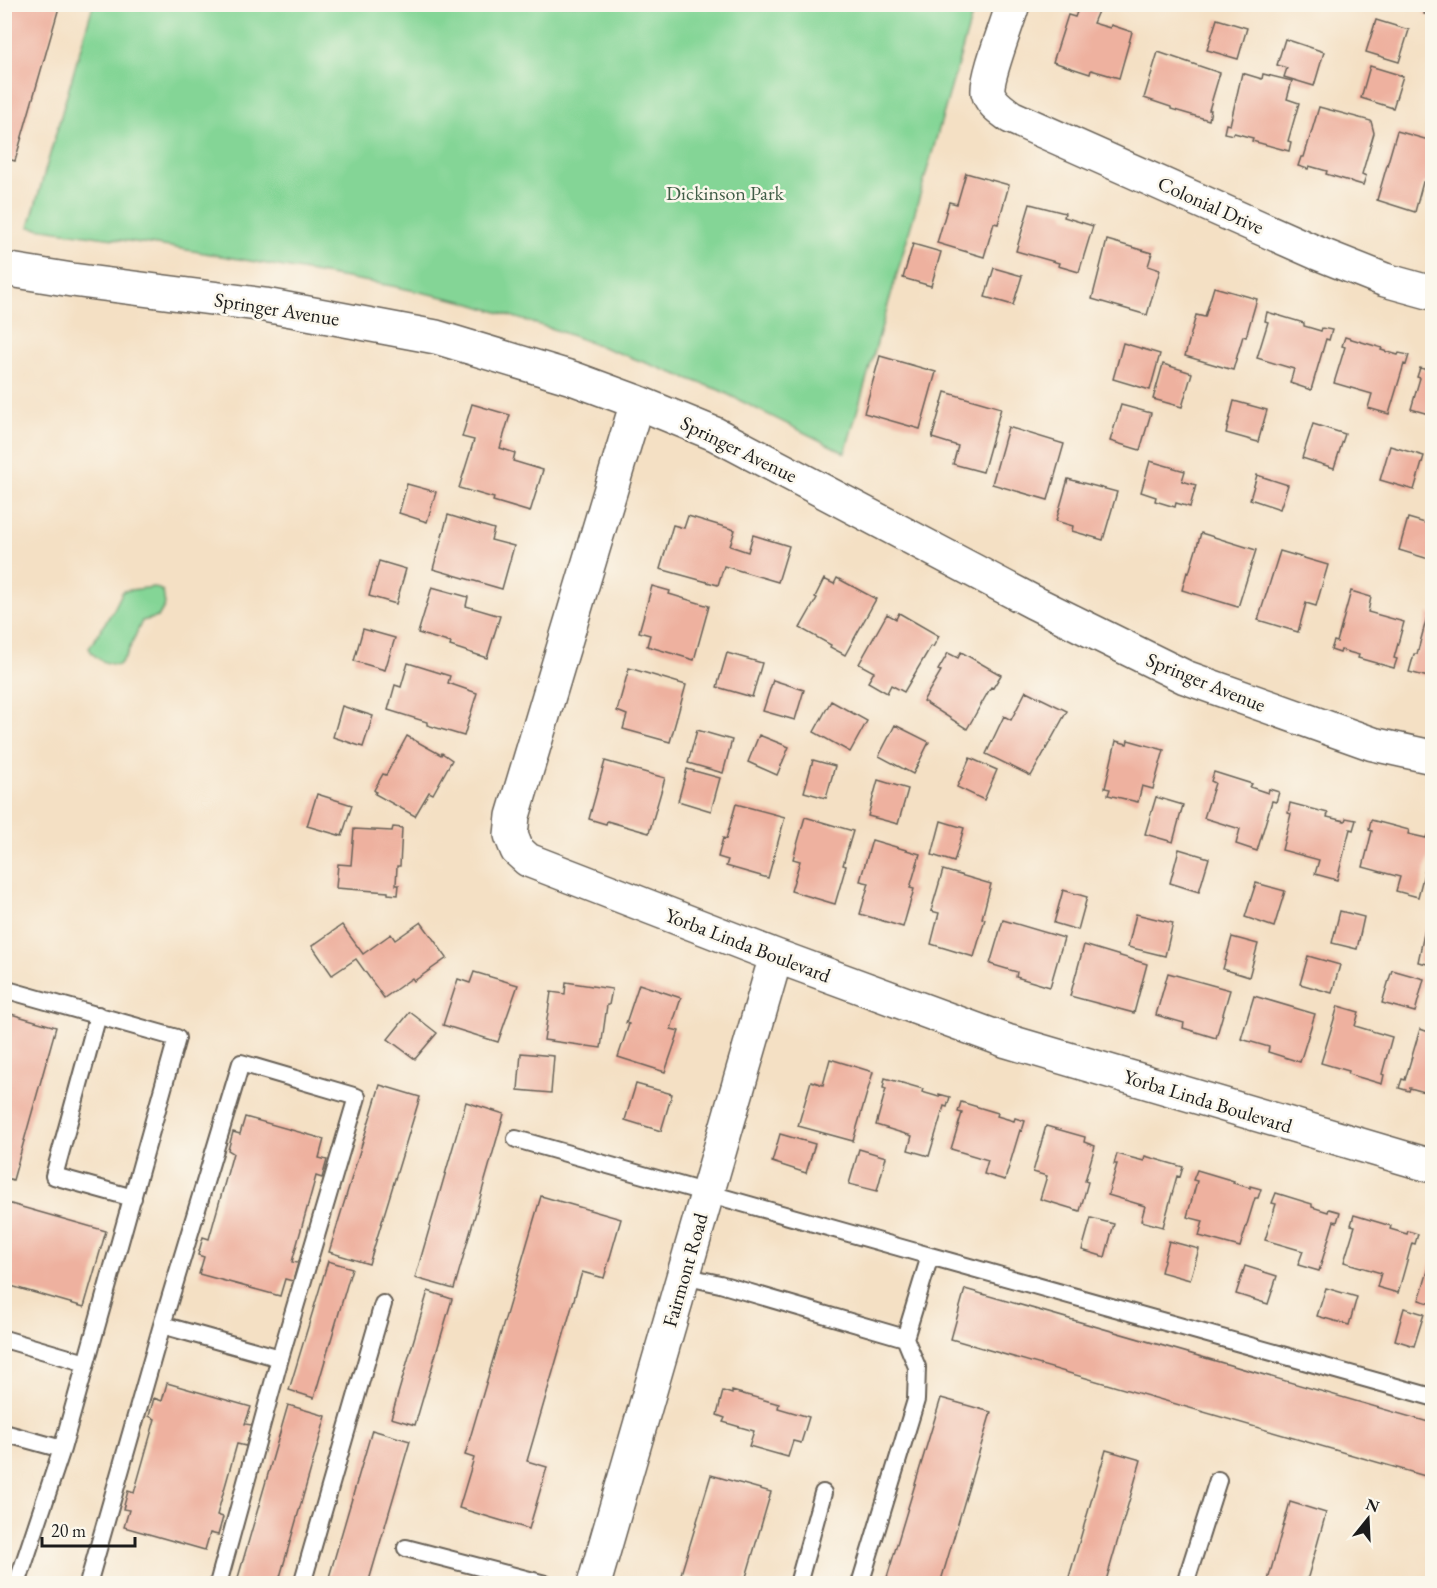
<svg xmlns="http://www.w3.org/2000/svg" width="1437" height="1588" viewBox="0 0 1437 1588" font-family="'EB Garamond',serif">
	<rect width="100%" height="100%" fill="#fbf7ec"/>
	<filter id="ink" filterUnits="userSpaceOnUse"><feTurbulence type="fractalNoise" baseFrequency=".0167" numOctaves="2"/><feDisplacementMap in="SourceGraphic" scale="12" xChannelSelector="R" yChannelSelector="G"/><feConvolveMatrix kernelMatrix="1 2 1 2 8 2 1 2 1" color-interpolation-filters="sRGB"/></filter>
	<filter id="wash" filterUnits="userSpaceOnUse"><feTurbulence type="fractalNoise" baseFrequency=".008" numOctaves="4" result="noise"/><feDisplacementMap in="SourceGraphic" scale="24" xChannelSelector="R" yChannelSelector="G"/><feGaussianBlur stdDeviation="1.35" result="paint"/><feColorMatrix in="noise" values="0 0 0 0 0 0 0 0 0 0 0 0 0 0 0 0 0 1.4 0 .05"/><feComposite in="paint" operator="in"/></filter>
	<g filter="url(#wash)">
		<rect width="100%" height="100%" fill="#f4e0c4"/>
		<!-- green -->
		<path fill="#84d596" stroke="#507859" stroke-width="1.5" d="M93 5V4L975 5 845 453 719 390 562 332 462 301 392 286 170 247 29 227Z
			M154 587 163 591 165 605 158 617 142 621 126 656 119 665C106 664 95 660 89 648L114 609 123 591Z"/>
		<g id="blocks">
			<!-- building -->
			<path fill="#eeb19f" d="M9 4H60L15 161 4 158V20Z
				M1064 4H1101L1093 23 1110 28 1111 25 1132 32 1119 78 1091 70 1090 74 1053 62 1068 15 1075 17 1077 12 1063 8Z
				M1426 4H1432V16L1424 14Z
				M1217 19 1247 28 1238 59 1207 50Z
				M1376 20 1409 30 1399 62 1366 52Z
				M1285 39 1324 52 1314 86 1284 77 1287 68 1277 65Z
				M1158 52 1220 73 1209 110H1211L1209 120 1171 109V107L1144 98Z
				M1370 66 1403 76 1393 108 1361 98Z
				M1242 73 1262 79 1263 74 1292 81 1287 99 1299 103 1288 141 1291 142 1289 151 1252 141 1253 138 1234 133 1233 135 1224 133 1226 124 1230 125Z
				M1319 107 1371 121 1374 133 1362 174 1366 176 1363 185 1326 174 1327 171 1309 166 1308 169 1298 166 1301 157H1304Z
				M1397 131 1432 141V185L1423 182 1415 212 1377 200Z
				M966 173 1009 185 998 224 994 223 984 257 937 243 949 202 957 204Z
				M1030 204 1065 213 1064 217 1093 226 1079 272 1058 266 1059 263 1016 251Z
				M1107 240 1152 253 1148 266 1160 270 1147 315 1092 299Z
				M913 244 941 252 931 286 903 278Z
				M994 268 1022 276 1013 305 985 297Z
				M1214 287 1257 299 1246 337 1243 336 1233 370 1185 356 1196 315 1205 317Z
				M1267 312 1304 323V326L1321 331 1322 328 1332 330 1329 340 1326 339 1311 390 1290 383 1294 369 1257 358 1268 322 1265 321Z
				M1345 337 1382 348 1381 350 1398 355 1399 353 1409 355 1406 365 1404 364 1389 414 1368 408 1372 394 1334 383 1345 347 1342 346Z
				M1123 343 1160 354 1150 390 1113 379Z
				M880 356 936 372 920 429 864 413Z
				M1163 364 1192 373 1182 407 1153 399Z
				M1420 368 1432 371V415L1411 409 1420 378 1417 377Z
				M945 392 1001 408 983 472 953 464 958 446 932 438Z
				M1234 401 1267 410 1258 442 1226 433Z
				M472 404 510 415 500 448 515 453 513 461 543 470 530 512 493 501 494 498 459 488 474 440 462 437Z
				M1121 405 1151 413 1140 450 1110 441Z
				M1313 424 1345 434 1334 468 1302 458Z
				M1008 427 1064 444 1048 500 992 484Z
				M1390 446 1424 456 1414 490 1380 480Z
				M1150 461 1185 471 1182 481 1196 485 1190 507 1176 503 1175 507 1155 501 1156 497 1141 492Z
				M1257 475 1288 485 1280 509 1250 499Z
				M1068 479 1117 492 1103 540 1072 531 1073 526 1056 521Z
				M407 484 436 492 427 522 399 513Z
				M448 515 494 529 491 540 514 546 502 589 433 569Z
				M688 516 735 530 730 546 748 552 753 535 789 546 778 582 724 566 718 585 660 569 673 525 684 528Z
				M1408 518 1432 525V560L1399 550Z
				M1201 533 1256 550 1238 607 1182 590 1187 572 1189 573Z
				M1280 551 1328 565 1316 606 1306 603 1298 632 1258 620Z
				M379 561 406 569 396 604 369 596Z
				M837 578 876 599 845 655 830 647 831 645 800 628 817 598 815 597 824 579 834 584Z
				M652 586 670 591 669 594 709 606 694 660 647 646 650 635 639 632Z
				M432 587 468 597 466 606 500 616 487 658 450 646 451 643 418 633Z
				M1351 591 1371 597 1368 612 1404 622 1394 658 1397 659 1394 668 1358 658 1359 655 1341 650 1340 653 1331 650 1334 641 1337 642Z
				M899 613 939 636 933 647 931 646 904 692 891 685 887 693 868 682 874 672 859 664 887 614 896 619Z
				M1428 613 1432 615V678L1409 672 1414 654H1417Z
				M363 629 395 638 385 670 354 661Z
				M961 652 1001 675 993 688 991 687 967 729 923 701 941 671 938 670 948 653 958 658Z
				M727 653 762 663 752 697 717 687Z
				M408 663 450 676 448 683 477 693 464 736 427 725V722L388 710 395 685 401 687Z
				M629 668 686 685 670 742 623 729 627 715 617 711Z
				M773 680 804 690 795 720 763 711Z
				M1026 691 1067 711 1031 776 986 754 1004 716 1011 720Z
				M831 701 867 721 850 752 814 732Z
				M342 706 373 716 363 747 333 737Z
				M895 725 929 742 913 774 879 756Z
				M697 730 732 740 723 773 688 763Z
				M759 735 789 747 777 775 748 762Z
				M407 736 441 755 442 753 452 760 433 794 429 792 415 816 375 794 376 792 374 790 383 774 386 775Z
				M1128 740 1164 750 1153 789 1142 786 1138 802 1108 795 1110 789 1105 788 1116 741 1127 744Z
				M970 758 997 770 984 800 957 787Z
				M813 760 835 766 826 798 804 792Z
				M605 761 665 778 649 833 607 821 606 824 589 819Z
				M687 769 720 778 711 811 678 801Z
				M1214 772 1252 784 1250 787 1268 793 1269 789 1279 792 1276 802 1272 801 1257 851 1236 844 1240 829 1204 818 1215 783 1211 781Z
				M878 780 908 789 898 824 868 816Z
				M317 794 352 805 342 836 307 826Z
				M1156 797 1183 805 1173 842 1145 834Z
				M1290 803 1328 813 1327 817 1345 821 1346 818 1356 820 1353 830 1350 829 1337 880 1315 874 1319 860 1282 850 1291 814 1288 813Z
				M736 804 785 817 768 878 726 866 728 860 718 857 723 838 726 839Z
				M805 817 853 831 843 865 846 866 835 904 791 891 800 861 793 859Z
				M1371 820 1409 830 1408 834 1426 838 1427 835 1432 836V847L1431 846 1418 897 1396 891 1400 877 1363 867 1372 831 1369 830Z
				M941 821 964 828 954 862 932 855Z
				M393 827 402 828 400 866H397L396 885H399L398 895 388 894V892L336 888 338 864 351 865 354 829 392 831Z
				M872 840 920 854 910 888 914 889 903 927 860 914 869 883 860 881Z
				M1179 849 1209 858 1199 892 1170 883Z
				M943 870 991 884 982 918 985 919 974 957 931 944 939 913 931 911Z
				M1256 883 1285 891 1274 927 1245 917Z
				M1063 890 1087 897 1078 930 1054 923Z
				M1340 911 1364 917 1357 949 1332 943Z
				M1136 914 1173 923 1165 956 1128 947Z
				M1003 920 1064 938 1050 987 1016 977 1017 972 990 964Z
				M421 922 447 958 414 981 412 978 384 998 356 959 332 975 312 946 342 925 363 954 391 934 395 940Z
				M1425 929 1432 931V965L1418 962Z
				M1232 937 1258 944 1249 977 1223 969Z
				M1084 945 1147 964 1134 1013 1070 996Z
				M1308 956 1340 965 1332 993 1300 984Z
				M1392 970 1424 979 1415 1012 1382 1003Z
				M474 972 518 985 498 1042 443 1025 458 979 470 983Z
				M1168 973 1230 990 1216 1038 1183 1028 1184 1023 1156 1015Z
				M566 982 612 989 609 1005H607L601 1048 544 1040 551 992 565 994Z
				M639 984 681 998 671 1029 679 1031 665 1072 618 1057 629 1024 626 1023Z
				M1254 996 1315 1014 1300 1062 1268 1052 1269 1047 1241 1039Z
				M1338 1006 1359 1012 1355 1026 1392 1037 1382 1074 1384 1075 1382 1084 1348 1074 1349 1071 1321 1063Z
				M4 1012 56 1027 13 1180 4 1177Z
				M410 1012 437 1033 415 1059 388 1039Z
				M1420 1029 1432 1033V1098L1427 1096 1428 1093 1410 1088 1409 1091 1399 1088 1402 1079 1405 1080Z
				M521 1053 554 1056 551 1093 518 1090Z
				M830 1059 873 1072 853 1141 798 1126 811 1081 823 1085Z
				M885 1078 923 1089 922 1092 939 1097V1094L950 1097 947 1107 944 1106 929 1156 908 1150 912 1136 876 1125 886 1089 883 1088Z
				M636 1084 672 1094 661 1131 625 1120Z
				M380 1085 420 1097 369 1264 329 1252Z
				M466 1102 504 1114 454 1289 415 1278Z
				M961 1102 998 1113 997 1116 1014 1121 1015 1118 1025 1121 1022 1131 1020 1130 1005 1180 984 1174 988 1160 951 1149 962 1113 958 1112Z
				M245 1117 324 1139 319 1158 327 1160 322 1178 316 1176 292 1262 298 1263 293 1281 285 1279 280 1296 199 1274 204 1257 198 1255 203 1237 209 1239 233 1153 228 1150 233 1132 240 1134Z
				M1046 1126 1085 1137 1084 1142 1095 1146 1085 1181 1088 1182 1080 1211 1040 1199 1047 1176 1033 1172Z
				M780 1134 815 1144 806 1173 772 1162Z
				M859 1149 886 1157 877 1191 849 1184Z
				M1117 1154 1144 1161 1145 1156 1183 1167 1180 1177 1177 1176 1163 1227 1141 1221 1145 1206 1108 1195 1117 1164H1114Z
				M1197 1170 1234 1181 1233 1183 1250 1188V1186L1261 1189 1258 1198H1255L1240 1247 1199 1236 1203 1221 1187 1217 1197 1181 1193 1180Z
				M1276 1193 1312 1204V1207L1328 1212 1329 1209 1340 1212 1337 1222 1334 1221 1319 1271 1298 1265 1303 1251 1265 1240 1276 1204 1272 1203Z
				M541 1196 621 1219 604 1278 582 1272 527 1461 547 1467 529 1529 459 1508 474 1458 465 1455Z
				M4 1202 106 1231 84 1307 4 1284Z
				M1354 1215 1391 1226 1390 1229 1407 1234 1408 1231 1418 1234 1415 1244 1412 1243 1398 1293 1377 1287 1381 1273 1344 1262 1355 1226 1351 1225Z
				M1091 1218 1114 1224 1105 1257 1082 1250Z
				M1169 1241 1199 1249 1190 1280 1161 1272Z
				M1432 1258V1304L1419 1300Z
				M328 1261 352 1268 314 1398 289 1390Z
				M1245 1266 1277 1276 1268 1304 1236 1294Z
				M1326 1288 1357 1297 1349 1325 1317 1316Z
				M965 1289 1432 1423V1478L951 1339Z
				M428 1291 452 1299 415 1425 391 1418Z
				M1404 1308 1424 1314 1414 1346 1395 1340Z
				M167 1383 251 1407 245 1424 252 1425 246 1446 237 1444 217 1515 223 1517 218 1535 210 1533 205 1550 124 1527 129 1510 123 1509 128 1491 134 1493 155 1419 149 1416 154 1398 162 1401Z
				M723 1391 732 1394V1391L779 1404 778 1408 809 1417 801 1443 793 1441 788 1457 749 1446 754 1431 723 1422 725 1418 717 1415Z
				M941 1398 991 1412 940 1584H885Z
				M288 1405 326 1416 278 1584H245L237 1581Z
				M372 1430 410 1441 368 1584H327Z
				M1106 1450 1141 1460 1105 1584H1067Z
				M711 1475 771 1492 744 1584H713L681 1574Z
				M1290 1502 1326 1513 1306 1584H1267Z"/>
		</g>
	</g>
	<g filter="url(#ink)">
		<use href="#blocks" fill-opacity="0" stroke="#686157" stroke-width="1.5"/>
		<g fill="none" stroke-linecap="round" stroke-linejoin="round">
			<!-- lane casing -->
			<g stroke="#686157" stroke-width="20">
				<path id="lane" d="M4 989 177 1038 62 1449 17 1584
					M98 1015 54 1176 133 1198
					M516 1139 930 1256
					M683 1276 720 1284 905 1338
					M162 1325 280 1358
					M4 1339 86 1363
					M4 1433 62 1449
					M406 1548 545 1584
					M88 1584 162 1325 241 1063 357 1097 280 1358 218 1584
					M302 1584 383 1304
					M798 1584 823 1493
					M860 1584 916 1400 917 1367 905 1338 930 1256 1432 1397
					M1185 1584 1218 1480"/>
			</g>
			<!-- street casing -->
			<g stroke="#686157" stroke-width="36">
				<path id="street" d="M1013 4C1008 22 986 77 988 92 991 104 1002 110 1011 117L1317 253 1385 280 1432 293
					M4 269 72 280 265 305 436 337 572 378 637 402 715 434 1033 602 1185 677 1373 744 1432 757
					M637 402 513 816 511 835 517 850 528 860 776 956 1007 1041 1432 1166
					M594 1584 776 956"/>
			</g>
			<!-- lane -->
			<use href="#lane" stroke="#fff" stroke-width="16"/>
			<!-- street -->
			<use href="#street" stroke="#fff" stroke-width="33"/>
		</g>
	</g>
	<g text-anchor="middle" stroke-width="5" stroke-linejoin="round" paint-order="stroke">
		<!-- park labels -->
		<g font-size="20" fill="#405d47" stroke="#fbf7ec">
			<text x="725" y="200">Dickinson Park</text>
		</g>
		<!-- street labels -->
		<g font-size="20" fill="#1c1c1c" stroke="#fbf7ec">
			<text transform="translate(1211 205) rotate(24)" y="7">Colonial Drive</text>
			<text transform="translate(277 309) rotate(9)" y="7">Springer Avenue</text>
			<text transform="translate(739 449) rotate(26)" y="7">Springer Avenue</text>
			<text transform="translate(1206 682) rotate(22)" y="7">Springer Avenue</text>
			<text transform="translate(748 945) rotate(21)" y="7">Yorba Linda Boulevard</text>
			<text transform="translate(1208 1101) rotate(17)" y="7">Yorba Linda Boulevard</text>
			<text transform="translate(685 1270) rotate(-74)" y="7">Fairmont Road</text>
		</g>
	</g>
	<!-- margin -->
	<rect width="1437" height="1588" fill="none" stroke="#fbf7ec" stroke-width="24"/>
	<!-- north arrow -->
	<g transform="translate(1368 1519) rotate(18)" stroke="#fbf7ec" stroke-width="4.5" paint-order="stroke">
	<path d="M0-4.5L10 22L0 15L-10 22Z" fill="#1c1c1c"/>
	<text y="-9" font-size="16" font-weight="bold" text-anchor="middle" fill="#1c1c1c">N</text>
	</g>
	<!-- scale -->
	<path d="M42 1537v9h93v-9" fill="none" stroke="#1c1c1c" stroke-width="3"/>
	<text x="51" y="1537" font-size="18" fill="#1c1c1c" stroke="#fbf7ec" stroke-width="4.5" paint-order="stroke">20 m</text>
</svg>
